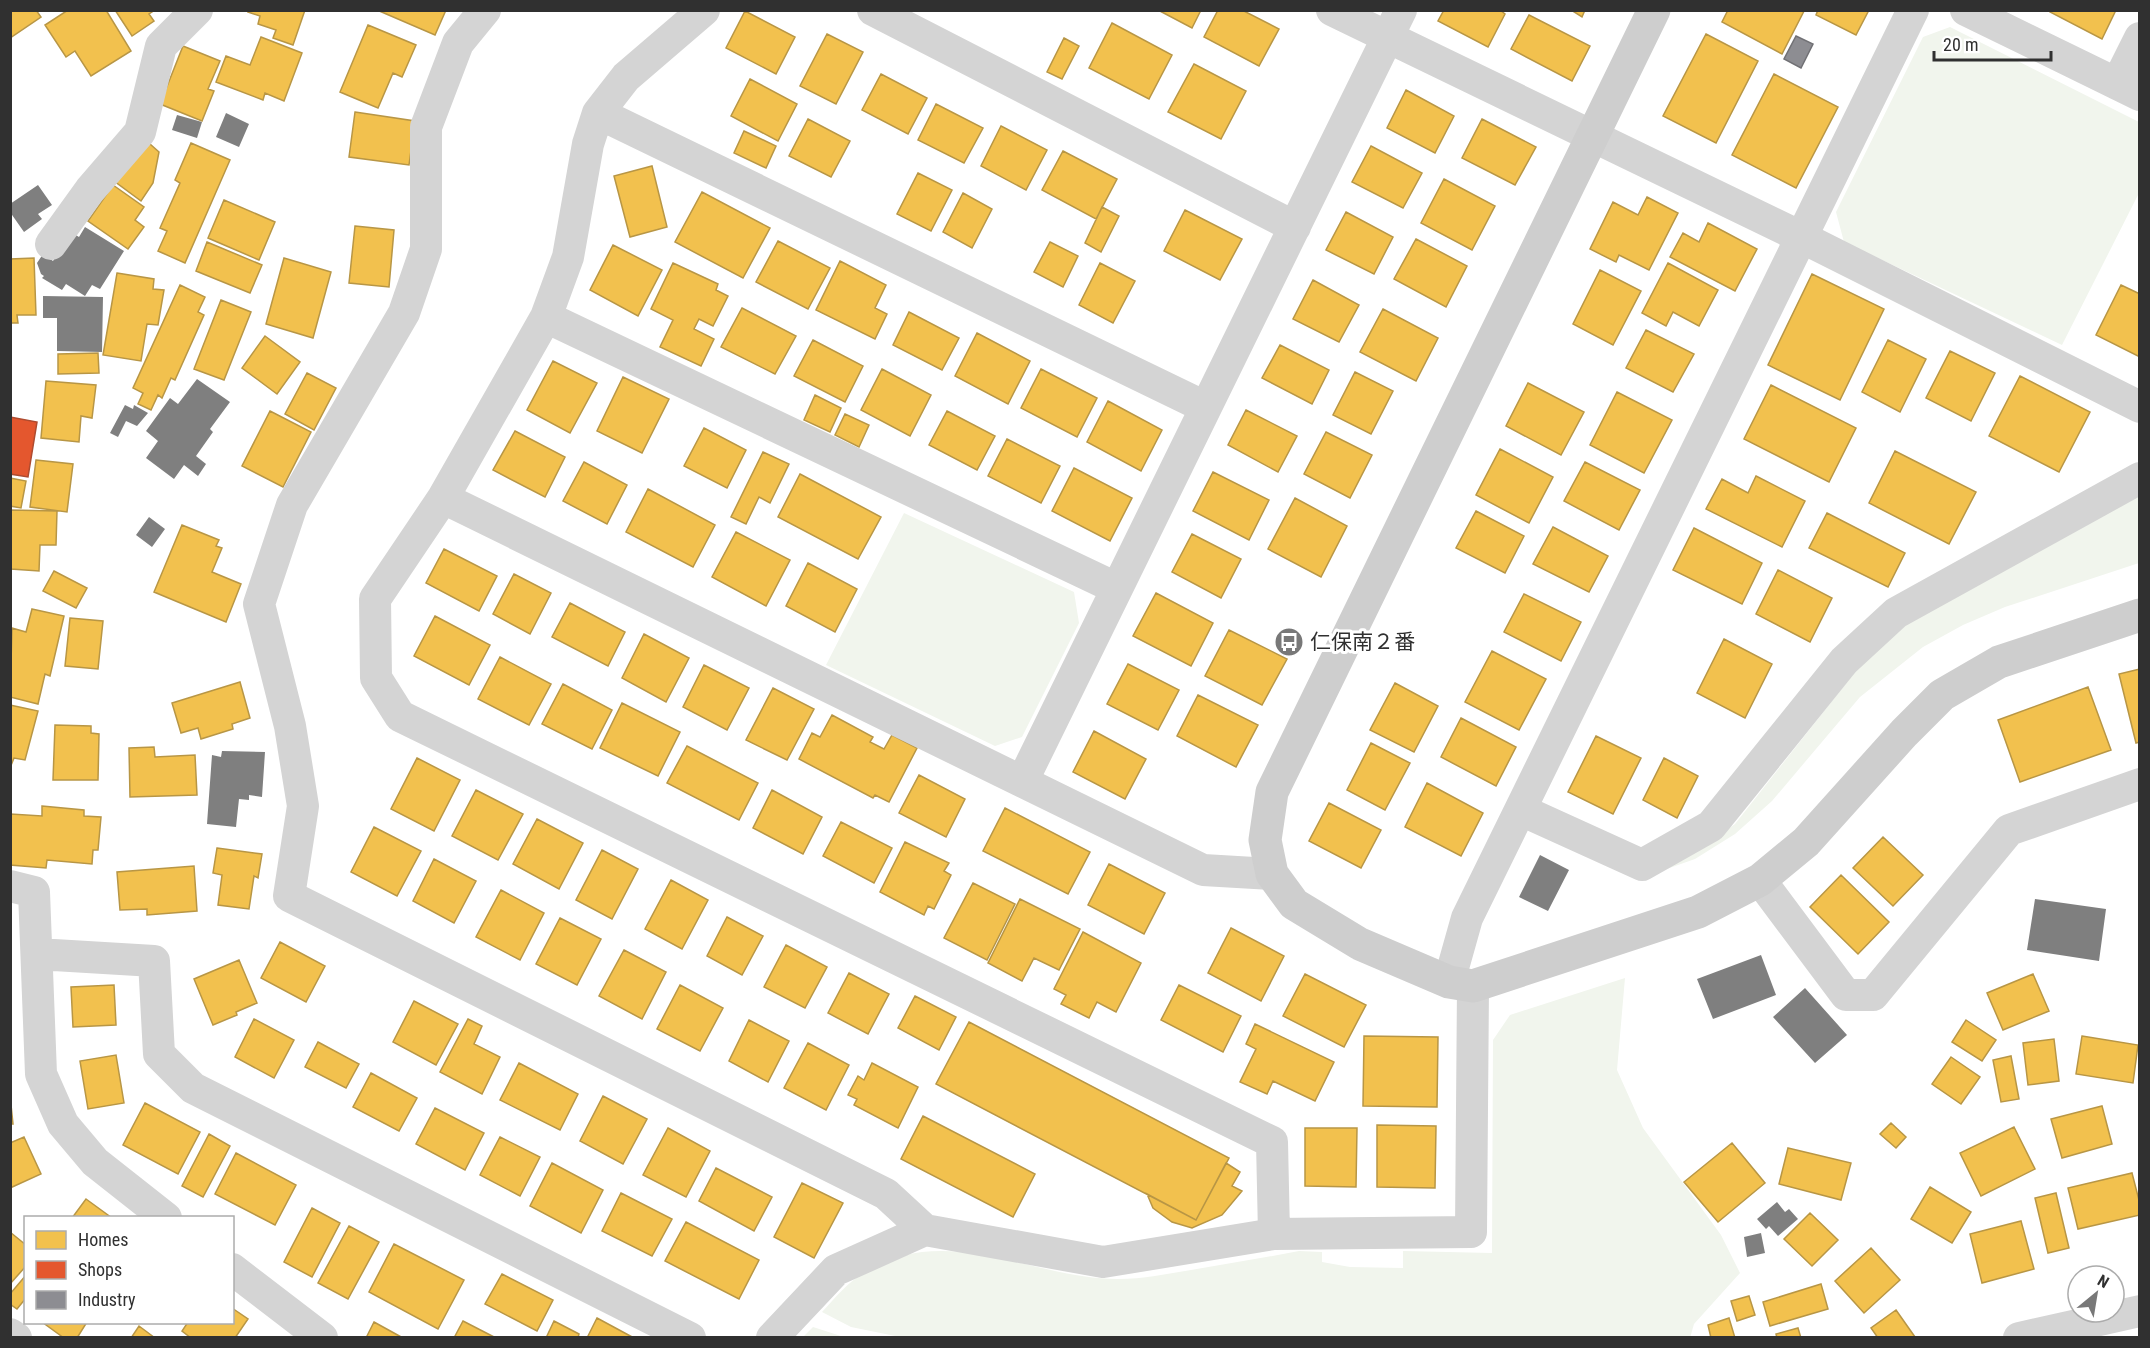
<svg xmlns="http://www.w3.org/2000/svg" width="2150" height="1348" viewBox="0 0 2150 1348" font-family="'Roboto Condensed','Noto Sans JP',sans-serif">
	<rect width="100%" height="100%" fill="#fff"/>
	<!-- green -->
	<path fill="#f1f5ed" d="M1950 27 2139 122V193L2062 345 1844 242 1836 212 1923 37Z
		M2139 494V563L2005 607 1963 625 1923 647 1860 697 1772 801 1735 834 1695 859 1641 878 1693 854 1735 824 1870 653 1900 628Z
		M904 513 1074 592 1079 623 1022 737 995 746 826 665Z
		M1625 978 1617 1070 1643 1128 1721 1235 1740 1273 1694 1324 1690 1338H905L851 1327 822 1312C835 1298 848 1282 865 1272 948 1221 1031 1279 1118 1279 1143 1279 1167 1274 1191 1270 1227 1264 1263 1258 1299 1251L1322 1252V1262L1350 1267 1403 1268V1251L1492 1253 1493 1040 1510 1015Z
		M813 1327 844 1337H803Z"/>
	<!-- homes -->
	<path fill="#f2c14e" stroke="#b89645" stroke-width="1.5" d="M10 10H36L41 17 10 38Z
		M68 10H106L131 51 91 76 75 51 66 57 45 25Z
		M115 10H155L149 14 154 21 132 36Z
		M249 10H305L293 45 273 38 276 30 258 24 260 16 248 12Z
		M377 10H446L435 35Z
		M1158 10H1201L1192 28Z
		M1218 10H1242L1279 29 1259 66 1204 37Z
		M1444 10H1500L1505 14 1488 47 1438 21Z
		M1571 10H1585L1582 17Z
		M1728 10H1802L1804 11 1782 54 1722 22Z
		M1818 10H1869L1856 35 1816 15Z
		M2051 10H2116L2102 39 2050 12Z
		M745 11 795 37 776 74 726 48Z
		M1529 15 1590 46 1572 81 1511 49Z
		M1112 23 1172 55 1149 99 1089 68Z
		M368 25 416 45 402 77 393 73 378 108 340 92Z
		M827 34 863 52 836 104 800 86Z
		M1706 34 1758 61 1716 143 1663 116Z
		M261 37 302 53 284 101 265 93 263 100 216 82 226 56 250 65Z
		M1064 38 1079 46 1062 79 1047 72Z
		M183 46 220 61 208 89 214 91 202 121 160 104Z
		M1194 64 1246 91 1221 139 1168 112Z
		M881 74 927 98 908 134 862 110Z
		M1774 74 1838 107 1796 188 1732 155Z
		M750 79 797 104 778 141 731 116Z
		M1406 90 1454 116 1435 153 1387 128Z
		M936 104 983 128 964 163 918 140Z
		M355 112 415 121 409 165 349 157Z
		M808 119 850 141 831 177 789 156Z
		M1482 119 1536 147 1515 185 1462 158Z
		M1001 126 1047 150 1026 190 981 166Z
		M744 131 776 146 766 168 734 153Z
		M141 136 159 152 153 183 141 201 110 178Z
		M191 143 230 160 185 263 158 251 167 231 160 228 180 183 175 180Z
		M1371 146 1422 173 1403 208 1352 182Z
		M1063 151 1117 179 1096 219 1042 190Z
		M652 166 667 227 630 237 614 176Z
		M918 173 952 190 931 231 897 214Z
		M1444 179 1495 206 1472 250 1421 223Z
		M113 185 144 207 135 220 144 227 128 249 88 221Z
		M702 192 770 228 743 278 675 242Z
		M963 193 992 209 972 248 943 232Z
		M1647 197 1678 213 1649 270 1619 255 1616 262 1590 249 1613 202 1638 215Z
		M224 200 275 222 259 260 208 238Z
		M1102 207 1119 216 1101 252 1085 243Z
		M1185 210 1242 239 1220 280 1164 251Z
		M1346 212 1393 237 1374 274 1326 250Z
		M1708 223 1757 249 1735 291 1670 257 1683 233 1699 242Z
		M355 226 394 230 389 287 349 283Z
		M1416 239 1467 266 1446 307 1394 279Z
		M778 241 830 268 808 309 756 282Z
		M207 242 262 265 250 293 196 271Z
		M1050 242 1078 256 1063 287 1034 272Z
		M613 245 662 270 638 316 590 290Z
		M34 258 36 315H17L18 323H10V259Z
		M284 258 331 272 313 338 266 324Z
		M840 261 886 285 875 308 887 314 875 339 816 310Z
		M673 263 718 284 716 290 728 296 713 326 699 319 694 329 714 339 701 366 660 347 673 320 651 309Z
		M1100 263 1135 281 1113 323 1079 305Z
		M1668 263 1718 290 1699 326 1673 312 1666 326 1642 313Z
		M1600 270 1641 291 1613 345 1573 324Z
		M117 273 154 279 153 289 164 290 158 325 147 324 141 361 103 355Z
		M1812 274 1884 309 1840 400 1768 365Z
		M1313 280 1359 305 1339 342 1293 319Z
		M180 285 205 297 198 312 204 315 175 380 171 378 162 398 158 395 151 410 138 404 143 393 133 388Z
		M2121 285 2140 294V357L2096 335Z
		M221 300 251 312 224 380 194 369Z
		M742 308 796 336 775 374 721 347Z
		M1383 309 1438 338 1416 381 1360 352Z
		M909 312 959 338 942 370 893 345Z
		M1646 330 1694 354 1673 392 1626 368Z
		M977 333 1030 361 1008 404 955 376Z
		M265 336 300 362 277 394 242 368Z
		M813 340 863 366 845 402 794 376Z
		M1888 340 1926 359 1900 412 1862 392Z
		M1280 345 1329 370 1312 404 1262 378Z
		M1950 351 1995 373 1971 421 1926 398Z
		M98 353 99 373 58 374V354Z
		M553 361 597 383 570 433 527 410Z
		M882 369 931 395 910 436 861 410Z
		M1041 369 1097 398 1077 437 1021 408Z
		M1355 372 1393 391 1371 434 1333 415Z
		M307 373 336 388 314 430 285 414Z
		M2020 376 2090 412 2059 472 1989 436Z
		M623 377 669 399 642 453 597 431Z
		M46 381 96 385 92 418 81 416 79 442 41 438Z
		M1528 383 1584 412 1561 455 1506 426Z
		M1771 385 1856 428 1829 482 1744 439Z
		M1617 392 1672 420 1644 473 1590 445Z
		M815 395 841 408 830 432 804 420Z
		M1108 401 1162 430 1141 471 1087 442Z
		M1246 410 1297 436 1278 472 1228 445Z
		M270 411 311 432 283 487 242 466Z
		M947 411 995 436 977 470 929 445Z
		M845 414 869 425 859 447 835 435Z
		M704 428 746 450 727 488 684 466Z
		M515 431 565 457 545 497 493 470Z
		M1326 432 1372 455 1350 498 1304 474Z
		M1007 439 1060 466 1041 503 988 476Z
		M1500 449 1553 477 1529 523 1476 495Z
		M1895 451 1976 492 1949 544 1869 503Z
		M763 452 789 464 770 503 759 497 746 524 731 517Z
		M36 460 73 464 67 512 30 507Z
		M584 462 627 485 607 524 563 501Z
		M1585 462 1640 490 1619 530 1564 501Z
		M1074 468 1132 498 1110 541 1052 511Z
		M1213 472 1269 500 1249 540 1193 511Z
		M800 474 881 517 858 559 778 517Z
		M1756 476 1805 501 1782 547 1706 509 1722 479 1748 493Z
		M10 478 26 481 21 508 10 506Z
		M648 489 715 525 693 567 626 532Z
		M1295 498 1347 526 1321 577 1268 549Z
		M10 510 57 511 56 545H40L39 571 11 569Z
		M1476 511 1524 536 1505 573 1456 548Z
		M1827 513 1905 553 1888 587 1809 548Z
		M182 525 219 540 216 546 222 548 212 572 241 584 226 622 154 592Z
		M1553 527 1608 556 1589 592 1533 564Z
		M1694 528 1762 563 1742 604 1673 570Z
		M736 532 790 560 766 606 712 577Z
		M1192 534 1241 559 1221 598 1172 572Z
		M444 549 497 576 479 611 426 583Z
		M808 563 857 589 835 632 786 606Z
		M1778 570 1832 598 1810 642 1756 614Z
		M54 571 87 588 76 608 43 591Z
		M514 574 551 593 530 634 493 614Z
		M1156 593 1213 623 1191 666 1133 636Z
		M1524 594 1581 622 1561 661 1504 632Z
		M570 603 625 632 608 666 552 637Z
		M32 609 64 616 50 676 45 674 38 704 10 697 12 628 26 632Z
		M435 616 490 645 469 685 414 656Z
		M70 618 103 621 98 669 65 666Z
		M1229 630 1287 659 1262 705 1205 676Z
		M644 634 689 658 666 702 622 678Z
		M1724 639 1772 664 1745 718 1697 693Z
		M1492 651 1546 679 1519 730 1465 702Z
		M500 657 551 684 529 725 478 699Z
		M1128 664 1179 690 1158 730 1107 704Z
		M704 665 749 688 727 730 683 707Z
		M2140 669V742L2136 743 2119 674Z
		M240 682 250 718 232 724 233 729 201 739 198 728 181 733 172 703Z
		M1395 683 1438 706 1414 752 1370 730Z
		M563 684 612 710 592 749 542 724Z
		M2088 687 2111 750 2020 782 1998 720Z
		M773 688 814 709 787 760 746 740Z
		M1198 695 1258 725 1236 767 1177 736Z
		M622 703 680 732 658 776 600 748Z
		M10 705 38 711 25 760 14 758 10 768Z
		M832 715 873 737 870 742 884 749 892 735 917 748 889 802 875 795 873 798 799 759 812 733 820 737Z
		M1461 718 1516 747 1496 786 1441 757Z
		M55 725 91 726V733L99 734 98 780H53Z
		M1094 731 1146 759 1125 799 1073 772Z
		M1596 736 1641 758 1613 814 1568 792Z
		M1371 743 1410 763 1385 810 1347 790Z
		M687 746 758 783 739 820 667 783Z
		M154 747 155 757 195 755 197 795 130 797 129 748Z
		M417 758 460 780 434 831 391 809Z
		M1664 758 1698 776 1677 818 1643 800Z
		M919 775 965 799 946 837 899 813Z
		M1427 783 1483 813 1461 856 1405 827Z
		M476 790 523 814 498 860 452 836Z
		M772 790 822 817 803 854 753 828Z
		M1329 803 1381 830 1361 868 1309 841Z
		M42 806 84 810V816L101 817 98 850H93L92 864 47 860 46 868 10 865 11 814 42 816Z
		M1005 808 1090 852 1068 894 983 851Z
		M537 819 583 843 559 889 513 864Z
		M841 822 892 848 874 883 823 856Z
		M374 827 421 851 397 896 351 872Z
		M1883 837 1923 875 1893 906 1853 868Z
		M905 842 949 863 944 871 951 875 934 909 928 906 924 915 880 892Z
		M217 848 262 854 258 878 254 876 249 909 218 905 222 875 213 873Z
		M602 850 638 869 612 919 576 900Z
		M434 859 476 881 454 923 413 901Z
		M1109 864 1165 893 1144 934 1088 905Z
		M194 866 197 911 147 915V909L120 910 117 872Z
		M1841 875 1889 922 1858 954 1810 907Z
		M671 880 708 900 682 949 645 929Z
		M973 883 1015 904 987 960 944 938Z
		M501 890 544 913 520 960 476 937Z
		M1020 899 1080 929 1059 970 1034 958 1022 981 988 963Z
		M727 917 763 936 742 975 707 956Z
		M560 918 601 939 577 985 536 964Z
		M1231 928 1284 956 1261 1001 1208 973Z
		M1083 932 1141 963 1116 1012 1097 1002 1089 1018 1061 1004 1066 995 1054 989Z
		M280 942 325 966 306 1002 261 978Z
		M786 945 827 967 805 1008 764 987Z
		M624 950 666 972 642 1019 599 996Z
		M239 960 257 1003 236 1012 237 1015 213 1025 194 979Z
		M849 973 889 994 868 1034 828 1013Z
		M1305 974 1366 1005 1344 1047 1283 1016Z
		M2033 974 2049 1011 2003 1030 1987 993Z
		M114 985 116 1025 73 1027 71 987Z
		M680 985 723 1008 700 1051 657 1029Z
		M1179 985 1241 1016 1223 1052 1161 1020Z
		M915 996 956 1017 939 1050 898 1028Z
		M414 1001 458 1024 436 1065 393 1042Z
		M254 1019 294 1040 274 1078 235 1057Z
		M468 1019 482 1026 474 1044 500 1057 482 1094 440 1072Z
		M749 1020 789 1041 768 1082 729 1061Z
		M1966 1020 1996 1040 1982 1061 1952 1042Z
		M969 1022 1229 1158 1196 1220 936 1084Z
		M1255 1024 1334 1062 1315 1101 1273 1081 1267 1094 1240 1082 1256 1049 1246 1044Z
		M1364 1036 1438 1037 1437 1107 1363 1106Z
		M2082 1036 2138 1045 2133 1083 2076 1074Z
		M2054 1039 2059 1081 2028 1085 2023 1043Z
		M318 1042 359 1064 346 1088 305 1067Z
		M808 1043 849 1065 826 1110 784 1088Z
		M116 1055 124 1103 88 1109 80 1061Z
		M2011 1056 2019 1099 2001 1102 1993 1060Z
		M1951 1057 1980 1077 1961 1104 1932 1084Z
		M519 1063 578 1094 560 1130 500 1100Z
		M872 1063 918 1087 898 1128 854 1105 857 1099 848 1095 858 1076 864 1080Z
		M371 1073 417 1098 399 1131 353 1107Z
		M10 1095 13 1124H10Z
		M603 1096 647 1119 623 1164 580 1141Z
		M145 1103 200 1132 178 1174 123 1145Z
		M2102 1106 2112 1144 2062 1158 2051 1119Z
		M435 1108 484 1133 465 1170 416 1144Z
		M923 1116 1035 1174 1013 1217 901 1159Z
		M1891 1123 1906 1137 1896 1148 1880 1134Z
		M1377 1125 1436 1126 1435 1188 1377 1187Z
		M2014 1127 2035 1169 1981 1196 1960 1153Z
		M668 1128 710 1151 686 1197 643 1175Z
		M1305 1128H1357L1356 1187 1305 1186Z
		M209 1134 230 1146 203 1197 182 1186Z
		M24 1137 41 1174 10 1188V1143Z
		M500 1137 540 1157 520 1196 480 1175Z
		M1732 1143 1765 1183 1718 1222 1684 1182Z
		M1788 1148 1851 1163 1841 1200 1779 1184Z
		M236 1153 296 1185 275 1225 215 1194Z
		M552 1163 603 1190 581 1233 530 1206Z
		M1226 1163 1240 1172 1232 1186 1242 1191 1222 1215 1192 1228 1172 1222 1153 1208 1147 1194 1196 1220Z
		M716 1168 772 1197 754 1231 699 1201Z
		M2132 1173 2140 1204V1215L2078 1229 2068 1188Z
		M802 1183 843 1203 814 1258 774 1237Z
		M1930 1187 1971 1212 1952 1243 1911 1219Z
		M621 1193 672 1219 652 1256 602 1231Z
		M2056 1193 2069 1248 2048 1253 2035 1198Z
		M86 1199 112 1218H72Z
		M312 1208 340 1223 312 1277 284 1262Z
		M1810 1213 1838 1240 1812 1266 1784 1239Z
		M2021 1221 2034 1269 1982 1283 1970 1234Z
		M686 1222 759 1260 739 1299 665 1261Z
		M349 1226 379 1242 348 1299 318 1283Z
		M10 1232 26 1245V1266L10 1284Z
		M394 1244 464 1280 438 1329 369 1292Z
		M1871 1248 1900 1280 1864 1313 1835 1281Z
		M502 1274 553 1300 537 1331 485 1304Z
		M26 1275V1298L17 1309 10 1304V1294Z
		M1821 1284 1828 1309 1770 1326 1763 1302Z
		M1749 1296 1755 1315 1737 1321 1731 1301Z
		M232 1308 248 1319 235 1338H191L182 1331 188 1322H232Z
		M1896 1310 1915 1337 1914 1338H1878L1871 1328Z
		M597 1318 634 1338H587Z
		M1729 1318 1735 1338H1711L1708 1325Z
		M463 1321 496 1338H454Z
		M554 1321 579 1334 578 1338H546Z
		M42 1322H87L77 1338H64Z
		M374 1322 403 1338H366Z
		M139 1326 155 1338H131Z
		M1798 1328 1801 1338H1777L1776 1334Z"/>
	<!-- shops -->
	<path fill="#e4572e" stroke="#ae4b2f" stroke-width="1.5" d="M10 417 37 422 28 477 10 474Z"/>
	<!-- industry -->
	<path fill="#8d8d92" stroke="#717175" stroke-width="1.5" d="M1796 36 1813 44 1801 68 1784 59Z"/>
	<!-- building -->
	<path fill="#7f7f7f" d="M226 113 249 124 239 147 216 137Z
		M177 115 202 122 197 138 172 130Z
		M38 185 52 205 38 214 42 219 24 232 10 212V204Z
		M85 227 124 251 100 289 92 285 85 296 66 284 62 290 42 278 44 276 41 274 37 263 43 254 53 261 71 232 79 237Z
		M43 296 103 297 102 352 57 351V318H43Z
		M197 379 230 402 210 429 213 432 196 456 206 464 198 476 184 465 174 479 146 458 158 441 146 431 170 398 178 404Z
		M125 405 133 409 134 405 148 413 137 426 126 421 118 437 110 433Z
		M149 517 165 529 152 547 136 535Z
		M222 751 265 752 262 797 249 795V800L239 799 236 827 207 824 212 755 221 757Z
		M1540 855 1569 870 1548 911 1519 897Z
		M2035 899 2106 909 2099 961 2027 950Z
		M1761 955 1776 995 1713 1019 1697 979Z
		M1805 988 1847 1035 1815 1063 1773 1017Z
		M1777 1202 1785 1212 1789 1209 1798 1219 1778 1236 1769 1226 1766 1229 1757 1219Z
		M1761 1233 1765 1253 1747 1257 1744 1237Z"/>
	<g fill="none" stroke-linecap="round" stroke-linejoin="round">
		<!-- street -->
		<path stroke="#d4d4d4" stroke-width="32" d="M485 10 458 43 426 127V249L404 313 292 505 259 604 290 726 303 806 289 896 886 1194 925 1230 1103 1262 1274 1234 1471 1232 1473 986
			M704 10 626 77 598 113 588 144 568 257 546 317 443 498 375 599 376 678 400 716 1272 1142 1274 1234
			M873 10 1295 227
			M1332 10 1801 237 2140 407
			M1966 10 2140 95
			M2117 84 2140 38
			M598 113 1205 407
			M51 244 90 190 140 132 161 46 197 10
			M546 317 1116 588
			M443 498 1203 870 1272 874
			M1023 780 1401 10
			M1521 810 1642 865 1711 826 1844 661 1896 613 2140 478
			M1760 880 1846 995H1873L2009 830 2140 784
			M10 886 34 892 41 1074 63 1124 95 1162 166 1218
			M37 954 154 961 159 1054 193 1088 690 1338
			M1449 982 1467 918 1913 10
			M232 1269 322 1338
			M10 1334 16 1338
			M772 1338 836 1270 925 1230
			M2019 1338 2140 1311"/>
		<!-- secondary -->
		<path stroke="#cecece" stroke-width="33" d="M1654 10 1272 792 1265 840 1272 874 1294 904 1360 944 1449 982 1473 986 1698 912 1760 880 1806 842 1904 733 1942 695 1999 662 2140 615"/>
	</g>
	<!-- icons -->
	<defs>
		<g id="bus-disc" transform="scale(1.5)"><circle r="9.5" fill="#787878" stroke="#fff"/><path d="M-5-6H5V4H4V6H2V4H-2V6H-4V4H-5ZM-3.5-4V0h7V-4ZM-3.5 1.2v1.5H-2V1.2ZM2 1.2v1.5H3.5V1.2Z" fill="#fff"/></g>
	</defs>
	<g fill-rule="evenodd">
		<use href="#bus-disc" x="1289" y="642"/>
	</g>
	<g text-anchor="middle" stroke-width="6" stroke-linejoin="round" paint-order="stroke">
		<!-- poi labels -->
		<g font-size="21" fill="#303030" stroke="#fff" text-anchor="start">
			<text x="1310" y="649">仁保南２番</text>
		</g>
	</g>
	<!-- border -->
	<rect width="2150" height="1348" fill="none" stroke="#303030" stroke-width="24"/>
	<!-- legend -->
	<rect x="24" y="1216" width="210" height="108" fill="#ffffff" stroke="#acacac" stroke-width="1.5"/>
	<rect x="36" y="1231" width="30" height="18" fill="#f2c14e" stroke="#acacac" stroke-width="1.5"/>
	<text x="78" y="1246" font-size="18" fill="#303030">Homes</text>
	<rect x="36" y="1261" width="30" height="18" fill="#e4572e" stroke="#acacac" stroke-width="1.5"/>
	<text x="78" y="1276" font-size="18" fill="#303030">Shops</text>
	<rect x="36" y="1291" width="30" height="18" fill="#8d8d92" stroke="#acacac" stroke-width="1.5"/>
	<text x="78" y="1306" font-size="18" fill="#303030">Industry</text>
	<!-- north arrow -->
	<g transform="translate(2096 1294) rotate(30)"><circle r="28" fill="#ffffff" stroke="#acacac" stroke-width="1.5"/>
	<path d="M0-4.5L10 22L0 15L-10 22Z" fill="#787878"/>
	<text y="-9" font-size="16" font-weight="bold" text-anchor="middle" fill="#303030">N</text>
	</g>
	<!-- scale -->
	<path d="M1934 51v9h117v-9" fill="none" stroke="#303030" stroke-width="3"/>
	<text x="1943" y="51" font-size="18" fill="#303030" stroke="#ffffff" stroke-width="4.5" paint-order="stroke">20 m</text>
</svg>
